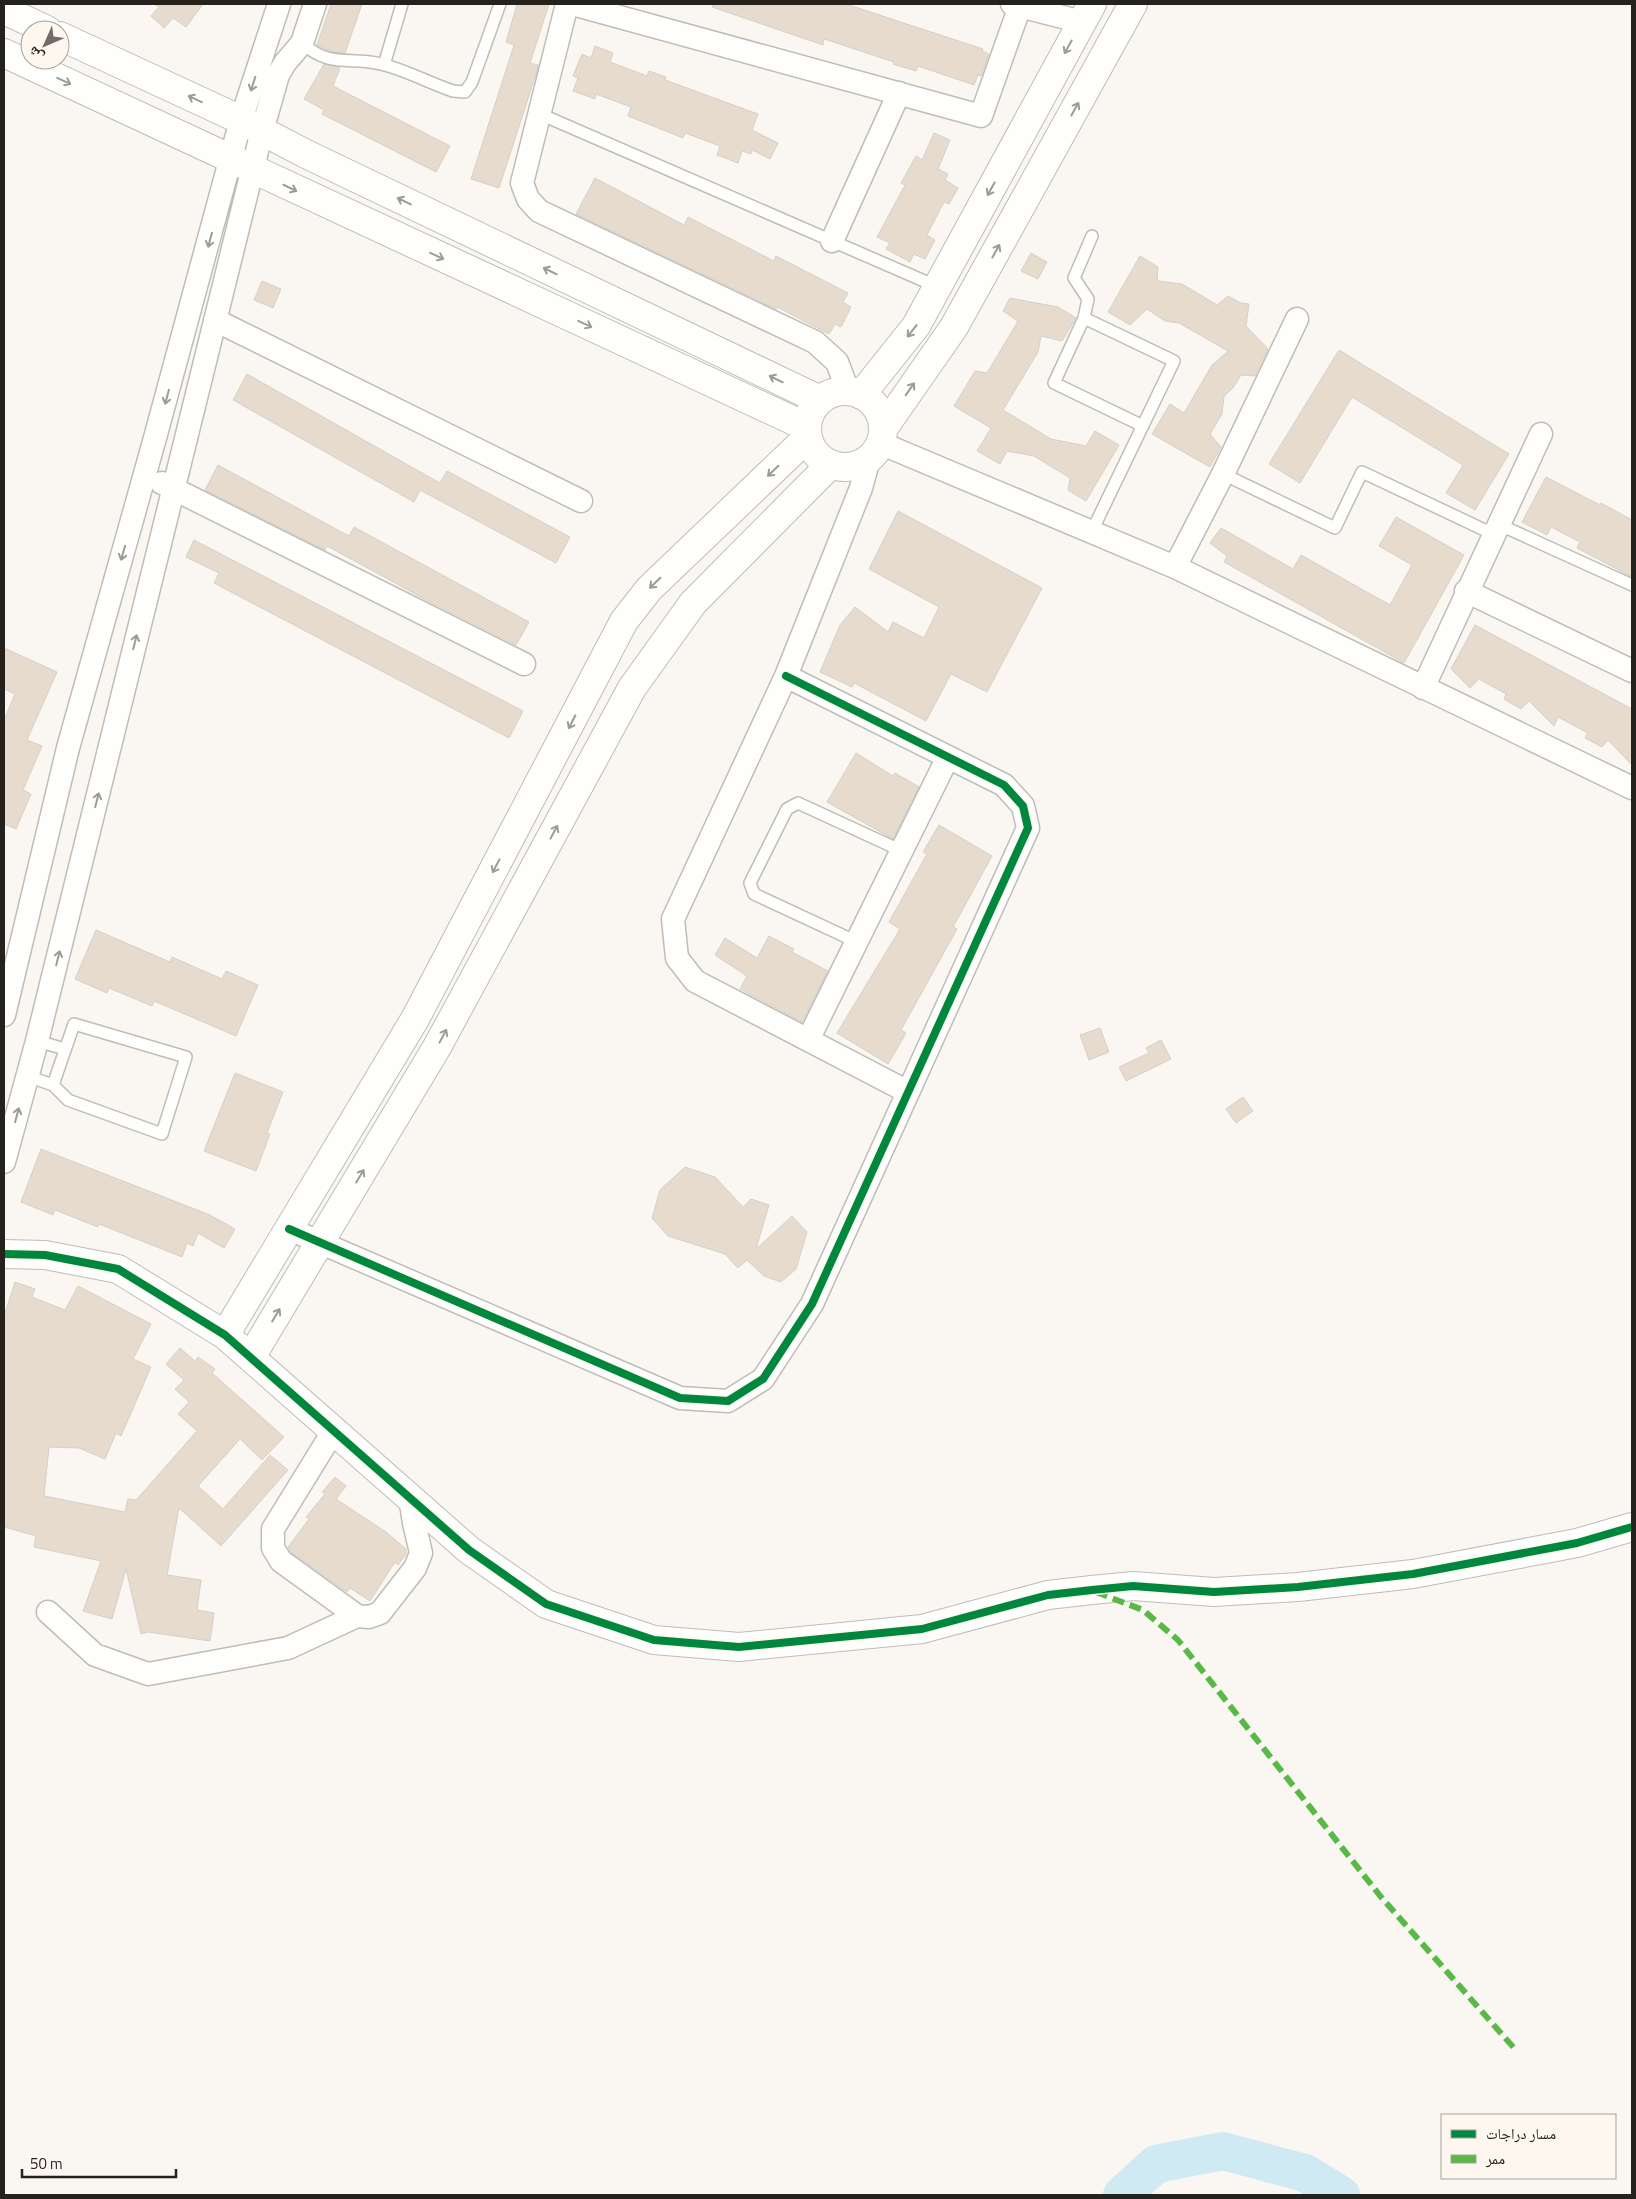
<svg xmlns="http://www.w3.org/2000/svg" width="1636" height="2199" viewBox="0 0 1636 2199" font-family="'Titillium Web','Noto Naskh Arabic',sans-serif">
	<rect width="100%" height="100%" fill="#faf7f2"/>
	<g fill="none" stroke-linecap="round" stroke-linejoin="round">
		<!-- river -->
		<path stroke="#d0eaf3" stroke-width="38" d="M1122 2195 1156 2164 1223 2151 1305 2173 1341 2195"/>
	</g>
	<!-- building -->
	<path fill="#e6dbcd" stroke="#d4d0cc" d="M154 4H203L186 27 173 18 164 28 151 16 159 7Z
		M331 4H362L345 53 333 52 317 45Z
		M517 4H549L530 63 538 65 537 71 499 188 471 179 514 45 506 42Z
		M713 4H846L983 49 982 51 989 54 981 76 978 75 974 85 918 66 916 71 893 64 894 62 824 39 823 45 712 7Z
		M595 46 613 53 610 62 647 76 649 71 666 77 665 80 758 114 752 130 778 143 770 159 752 150 751 154 742 151 738 163 717 155 720 146 685 133 683 138 628 116 631 107 596 94 595 99 573 91 578 78 573 76 582 54 591 58Z
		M324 64 340 68 333 86 450 146 436 172 322 114 324 110 304 99Z
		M934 133 950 140 938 169 948 174 945 180 958 188 949 204 944 202 927 235 935 240 925 259 914 254 910 262 886 249 890 243 877 237 905 185 901 183 916 156 922 160Z
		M595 178 684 225 688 217 774 261 776 256 848 293 843 302 851 307 841 327 835 324 829 334 777 307 776 309 576 214Z
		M1031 253 1047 262 1038 279 1021 271Z
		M1140 256 1158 267 1157 281 1182 284 1217 305 1228 296 1241 303 1249 304 1246 326 1268 349 1255 376 1241 375 1233 388 1224 396 1222 414 1210 434 1221 447 1210 467 1152 434 1170 404 1184 413 1212 365 1228 351 1179 323 1165 321 1147 309 1130 325 1108 312Z
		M262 281 281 289 273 308 254 300Z
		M1010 298 1058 307 1076 318 1062 341 1041 336 1038 352 1003 410 1051 439 1086 446 1095 431 1119 445 1086 501 1068 490 1070 478 1034 456 1007 451 1000 464 977 451 991 428 954 406 975 371 987 373 1018 321 1003 311Z
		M1339 350 1509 454 1475 510 1446 493 1463 465 1352 397 1300 483 1269 464Z
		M247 374 440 483 447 471 570 537 556 563 420 490 414 502 233 400Z
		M218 465 349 536 354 527 529 622 516 645 430 602 327 546 325 550 205 490Z
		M1546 477 1600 505 1601 503 1632 520V577L1577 548 1580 542 1551 527 1547 535 1522 522Z
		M898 511 1042 588 987 692 951 674 926 721 854 683 852 687 820 672 840 625 855 607 888 632 893 622 924 638 939 607 869 569Z
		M1396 517 1464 555 1404 663 1224 562 1227 556 1210 543 1221 528 1293 569 1301 555 1390 605 1412 565 1379 546Z
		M194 540 523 711 509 738 214 583 219 573 186 557Z
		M1475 625 1632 709V765L1608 740 1602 747 1585 738 1588 733 1558 717 1554 726 1529 701 1521 709 1504 699 1506 694 1479 679 1470 688 1451 669Z
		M4 648 57 672 27 740 42 746 23 790 31 794 16 829 4 824V720L15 694 4 689Z
		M856 753 893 776 895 773 919 787 893 839 827 802Z
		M939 825 992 856 953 927 957 929 901 1030 906 1033 888 1064 837 1033 900 929 889 922 927 854 923 852Z
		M96 930 170 962 172 957 222 979 226 971 258 985 236 1036 154 1001 152 1006 109 988 107 993 75 979Z
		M769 936 794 949 792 952 828 971 802 1022 740 989 747 976 715 955 725 938 757 958Z
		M1100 1028 1109 1052 1089 1060 1080 1035Z
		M1161 1040 1171 1059 1126 1081 1119 1067 1149 1053 1146 1048Z
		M235 1073 283 1092 267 1133 270 1134 256 1171 204 1151Z
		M1243 1097 1253 1111 1236 1123 1226 1109Z
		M41 1149 210 1215 235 1229 224 1248 198 1233 193 1246 187 1243 182 1257 99 1224 98 1227 55 1210 53 1215 21 1202Z
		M685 1167 715 1177 743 1207 751 1199 769 1205 756 1249 792 1216 807 1232 796 1269 781 1282 764 1276 747 1260 738 1268 725 1254 668 1236 652 1218 660 1190Z
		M15 1282 35 1289 32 1297 65 1310 78 1286 151 1324 133 1359 151 1367 121 1436 116 1433 105 1459 79 1448 49 1447 44 1496 125 1512 128 1499 136 1500 197 1431 178 1414 189 1402 175 1389 184 1380 166 1364 180 1348 195 1361 198 1357 215 1369 212 1373 284 1437 262 1460 240 1439 198 1486 223 1509 270 1455 288 1470 221 1546 179 1508 167 1575 201 1580 197 1610 214 1613 210 1641 148 1632 141 1634 126 1569 112 1619 83 1611 101 1561 34 1547 36 1536 4 1527V1316Z
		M335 1477 346 1486 336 1499 386 1532 406 1549V1554L398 1565 395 1562 370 1601 350 1588 347 1592 291 1552 288 1547 309 1519 306 1517 325 1494 322 1492Z"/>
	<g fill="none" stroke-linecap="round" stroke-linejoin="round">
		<!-- lane casing -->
		<g stroke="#c0bcb7" stroke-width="14">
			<path id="lane" d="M302 43C331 69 349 56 381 64 406 70 429 83 453 91L465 92 472 82 500 4
				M384 65 402 4
				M540 114 938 287
				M1084 318 1088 299 1074 278 1092 236
				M1223 474 1335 528 1362 472 1493 534
				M1498 524 1632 585
				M1092 531 1174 361 1084 318 1054 383 1143 426
				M857 942 754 894 750 883 787 809 798 803 902 851
				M37 1041 65 1049
				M27 1076 53 1085 68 1100 162 1134 186 1057 74 1024 53 1085"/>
		</g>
		<!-- street casing -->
		<g stroke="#c0bcb7" stroke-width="25">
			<path id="street" d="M567 4 522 183 528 199 539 211 815 342 837 362 848 391
				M572 4 981 116 1020 6
				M1012 4 1082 22
				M832 241 899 93
				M215 320 581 501
				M880 443 1175 567 1632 788
				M869 459 861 488 786 676 673 919 677 958 695 981 908 1092
				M162 483 524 664
				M1175 567 1223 474 1297 319
				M1466 591 1632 671
				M1423 688 1541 434
				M4 1015 68 748 155 438 241 120 279 4
				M808 1040 948 757
				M4 1162 37 1041 262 131 278 75 285 63 302 43 315 4
				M289 1229 680 1398 728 1401 763 1379 812 1304 1028 828 1023 806 1004 785 786 676
				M334 1430 273 1529V1548L281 1561 357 1616 369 1617 380 1613 415 1568 421 1553 414 1523 410 1497
				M48 1612 95 1655 148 1674 288 1648 357 1616"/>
		</g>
		<!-- secondary casing -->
		<g stroke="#c0bcb7" stroke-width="30">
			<path id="secondary" d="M4 10 47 30
				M60 36 241 120 306 154 820 400
				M4 53 807 427
				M807 429a38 38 0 1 1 76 0a38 38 0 1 1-76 0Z
				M861 395 916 326 1092 4
				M883 429 954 327 1133 4
				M4 1254 45 1255 118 1269 225 1335 469 1550 546 1604 654 1640 739 1647 922 1629 1048 1595 1092 1590 1133 1586 1214 1592 1298 1587 1413 1574 1577 1543 1632 1527
				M225 1335 415 1019 624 621 649 589 808 437
				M251 1357 437 1047 632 688 693 603 831 464"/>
		</g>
		<!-- lane -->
		<use href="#lane" stroke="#fefefd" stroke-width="11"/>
		<!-- street -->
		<use href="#street" stroke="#fefefd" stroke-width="22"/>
		<!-- secondary -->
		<use href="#secondary" stroke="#fefefd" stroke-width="28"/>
		<!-- quiet -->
		<path stroke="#58b947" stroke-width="6" stroke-dasharray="12 6" stroke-linecap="butt" d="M1096 1592 1143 1610 1178 1640 1381 1897 1514 2048"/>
		<!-- cycleway casing -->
		<g stroke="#fef7ef" stroke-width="11">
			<path id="cycleway" d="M289 1229 680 1398 728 1401 763 1379 812 1304 1028 828 1023 806 1004 785 786 676
				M4 1254 45 1255 118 1269 225 1335 469 1550 546 1604 654 1640 739 1647 922 1629 1048 1595 1092 1590 1133 1586 1214 1592 1298 1587 1413 1574 1577 1543 1632 1527"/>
		</g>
		<!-- cycleway -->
		<use href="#cycleway" stroke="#00873e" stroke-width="8"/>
	</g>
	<!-- one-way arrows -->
	<defs><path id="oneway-shaft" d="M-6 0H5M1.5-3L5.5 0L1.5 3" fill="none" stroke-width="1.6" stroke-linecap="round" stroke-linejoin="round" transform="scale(1.25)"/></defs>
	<g stroke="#9c9b98">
		<use href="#oneway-shaft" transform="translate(1068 47) rotate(119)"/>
		<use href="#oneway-shaft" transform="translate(64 81) rotate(25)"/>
		<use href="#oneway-shaft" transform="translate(253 84) rotate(108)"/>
		<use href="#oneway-shaft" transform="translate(195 99) rotate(-155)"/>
		<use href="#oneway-shaft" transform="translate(1075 109) rotate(-61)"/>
		<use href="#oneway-shaft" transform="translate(290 188) rotate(26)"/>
		<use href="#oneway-shaft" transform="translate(991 189) rotate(119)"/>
		<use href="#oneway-shaft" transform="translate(404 201) rotate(-154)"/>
		<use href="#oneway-shaft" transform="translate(210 240) rotate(105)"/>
		<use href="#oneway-shaft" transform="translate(996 251) rotate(-61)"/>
		<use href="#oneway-shaft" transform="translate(437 256) rotate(25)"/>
		<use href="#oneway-shaft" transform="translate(550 271) rotate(-154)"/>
		<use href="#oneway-shaft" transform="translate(585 324) rotate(25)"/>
		<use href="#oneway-shaft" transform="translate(912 331) rotate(128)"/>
		<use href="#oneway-shaft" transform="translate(776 379) rotate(-154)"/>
		<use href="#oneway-shaft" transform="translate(910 389) rotate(-55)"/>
		<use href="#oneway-shaft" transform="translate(167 397) rotate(105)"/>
		<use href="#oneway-shaft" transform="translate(773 471) rotate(136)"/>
		<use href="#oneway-shaft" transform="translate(123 553) rotate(106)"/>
		<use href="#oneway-shaft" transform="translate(655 583) rotate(136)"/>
		<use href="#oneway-shaft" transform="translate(135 642) rotate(-76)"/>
		<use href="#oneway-shaft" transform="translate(572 722) rotate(117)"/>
		<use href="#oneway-shaft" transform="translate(97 800) rotate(-76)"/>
		<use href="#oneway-shaft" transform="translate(554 832) rotate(-62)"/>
		<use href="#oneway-shaft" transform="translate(496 866) rotate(118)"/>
		<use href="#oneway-shaft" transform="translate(58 958) rotate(-76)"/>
		<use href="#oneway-shaft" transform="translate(443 1036) rotate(-62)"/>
		<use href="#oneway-shaft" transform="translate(17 1115) rotate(-75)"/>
		<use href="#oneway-shaft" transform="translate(360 1176) rotate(-59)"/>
		<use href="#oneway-shaft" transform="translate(276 1315) rotate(-59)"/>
	</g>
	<!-- border -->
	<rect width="1636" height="2199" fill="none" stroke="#25211c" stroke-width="10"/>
	<!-- legend -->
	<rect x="1441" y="2114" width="175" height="65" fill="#fef7ef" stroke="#a7a19b"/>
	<rect x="1451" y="2130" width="25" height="8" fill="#00873e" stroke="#a7a19b"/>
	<text x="1486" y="2139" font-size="15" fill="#25211c">مسار دراجات</text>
	<rect x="1451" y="2155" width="25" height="8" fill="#58b947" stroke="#a7a19b"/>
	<text x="1486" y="2164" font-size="15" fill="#25211c">ممر</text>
	<!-- north arrow -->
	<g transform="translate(45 45) rotate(225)"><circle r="24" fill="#fef7ef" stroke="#a7a19b"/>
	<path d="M0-4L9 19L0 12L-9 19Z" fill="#706c67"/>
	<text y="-8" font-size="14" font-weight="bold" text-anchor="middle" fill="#25211c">ش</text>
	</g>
	<!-- scale -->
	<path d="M22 2169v8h154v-8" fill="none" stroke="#25211c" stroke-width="2.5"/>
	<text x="30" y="2169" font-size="15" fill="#25211c" stroke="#fef7ef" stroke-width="4" paint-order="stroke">50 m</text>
</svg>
